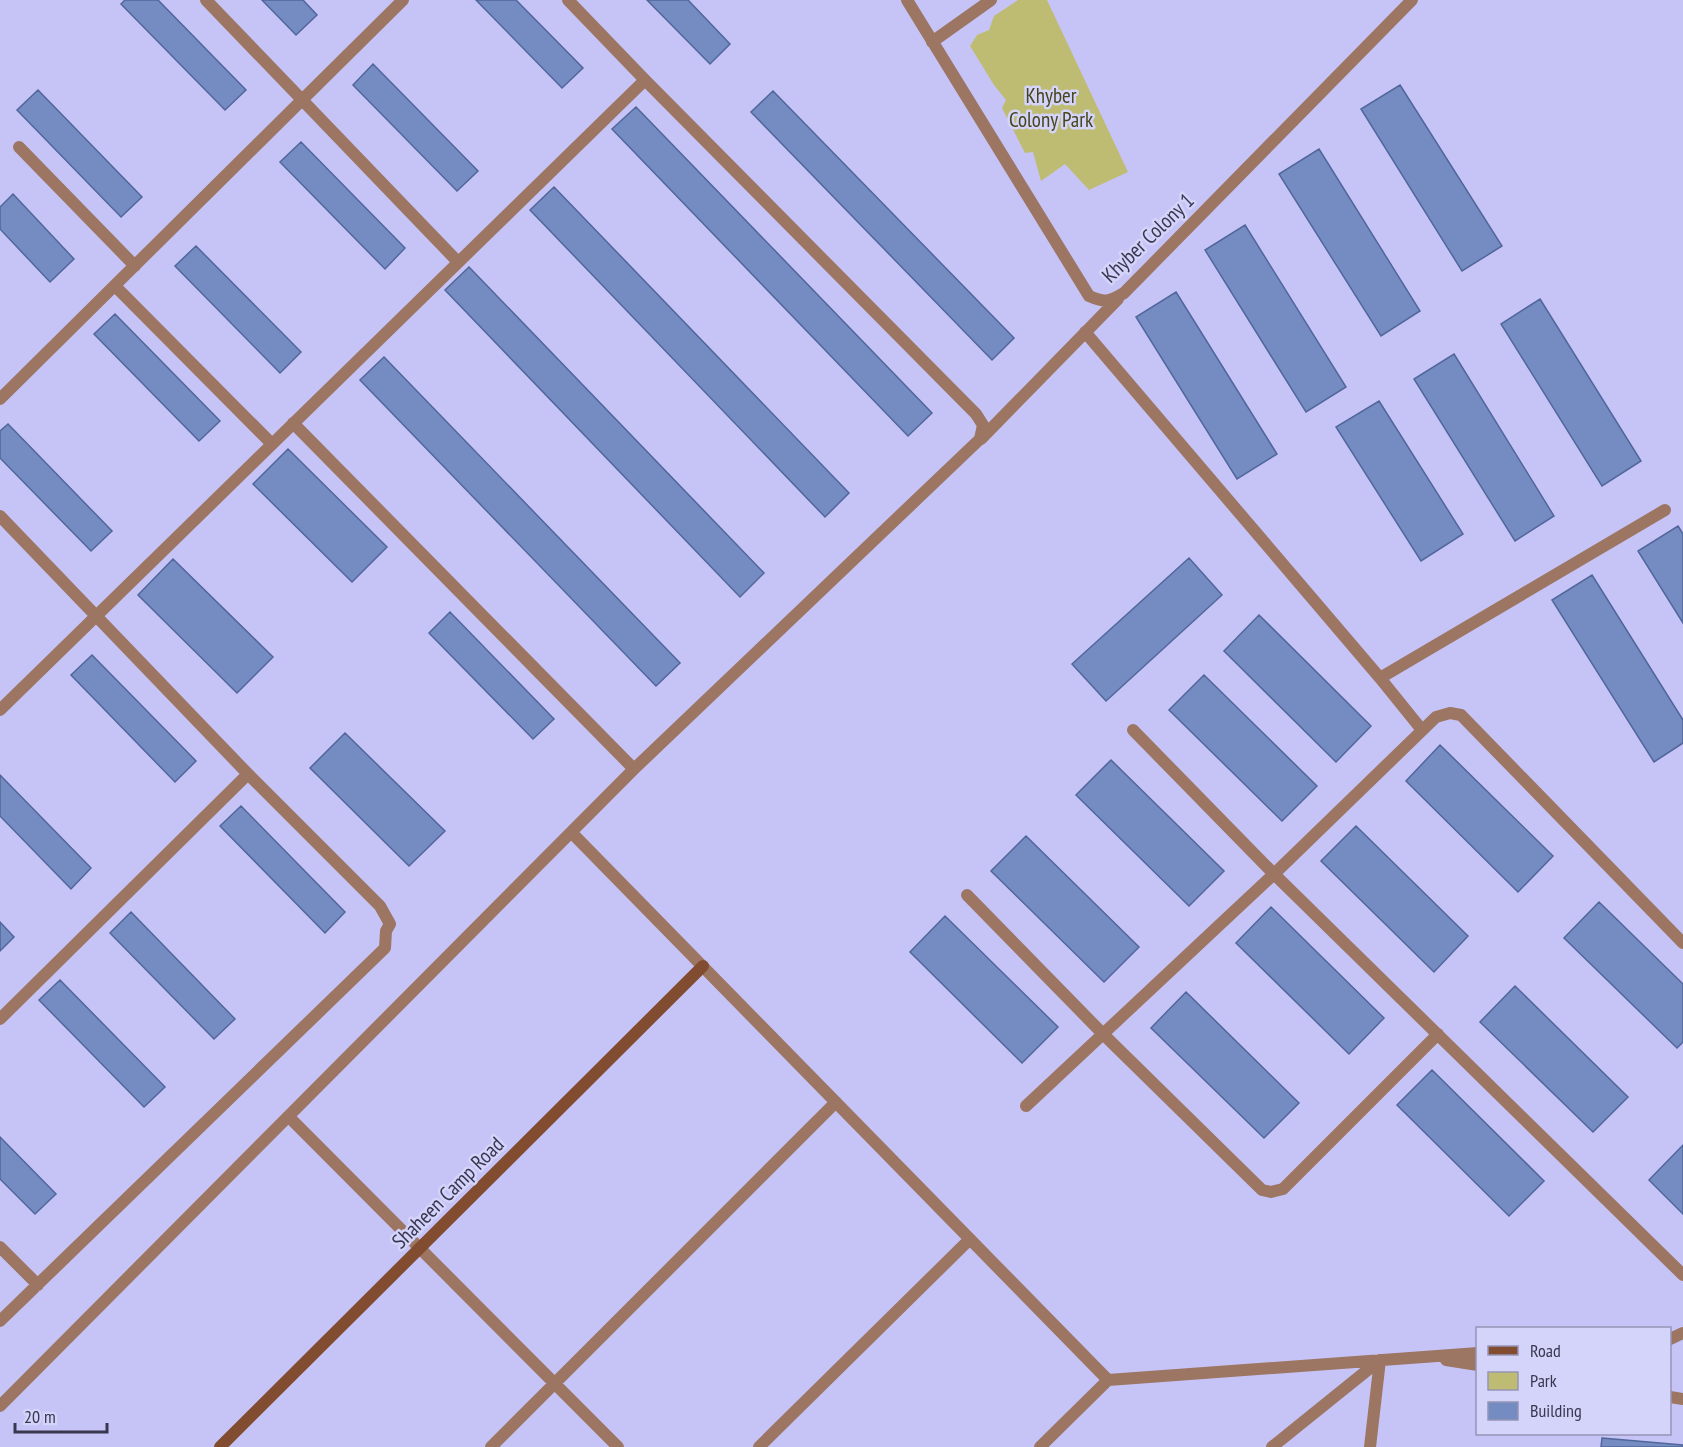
<svg xmlns="http://www.w3.org/2000/svg" width="1683" height="1447" viewBox="0 0 1683 1447" font-family="'PT Sans Narrow',sans-serif">
	<rect width="100%" height="100%" fill="#c6c4f6"/>
	<!-- green -->
	<path fill="#bebc72" d="M1018 0H1047L1128 172 1089 190 1065 164 1041 181 1033 152 1025 153 1002 108 1006 100 994 85 970 46 977 35 989 30 994 16Z"/>
	<!-- building -->
	<path fill="#758cc3" stroke="#51669b" stroke-width="1.5" d="M125 0H158L246 90 225 110 121 4Z
		M262 0H303L317 15 296 35Z
		M476 0H516L583 68 562 88Z
		M647 0H688L730 44 710 64Z
		M373 64 478 171 457 191 353 85Z
		M1400 85 1502 246 1462 271 1361 109Z
		M38 90 142 197 121 217 17 110Z
		M773 91 1014 338 992 360 751 112Z
		M636 107 932 413 908 436 612 129Z
		M301 142 405 248 385 269 280 162Z
		M1319 149 1420 311 1381 336 1279 174Z
		M554 187 849 493 825 517 530 210Z
		M13 194 74 259 50 282 0 229V207Z
		M1245 225 1346 387 1306 412 1205 250Z
		M196 246 301 352 280 373 175 266Z
		M469 267 764 573 740 597 445 290Z
		M1176 292 1277 454 1237 479 1136 317Z
		M1540 299 1641 461 1602 486 1501 324Z
		M115 314 220 421 199 441 94 334Z
		M1454 354 1554 516 1515 541 1414 379Z
		M384 357 680 663 656 686 360 380Z
		M1379 401 1463 534 1421 561 1336 427Z
		M8 424 112 531 91 551 0 458V431Z
		M288 449 387 547 352 582 253 484Z
		M1678 526 1683 534V623L1638 551Z
		M1189 558 1222 595 1106 701 1072 664Z
		M173 559 273 657 237 693 138 595Z
		M1592 575 1683 720V743L1654 762 1552 600Z
		M450 612 554 719 533 739 429 633Z
		M1259 615 1371 726 1336 762 1224 651Z
		M92 655 196 761 175 782 71 675Z
		M1204 675 1317 786 1282 821 1169 710Z
		M345 733 445 831 409 866 310 768Z
		M1440 745 1553 856 1518 892 1406 781Z
		M1111 760 1224 871 1189 906 1076 795Z
		M0 775 91 868 71 889 0 816Z
		M241 806 345 912 325 933 220 826Z
		M1356 826 1468 936 1434 972 1321 861Z
		M1026 836 1139 947 1104 982 991 871Z
		M1599 902 1683 984V1042L1677 1048 1564 938Z
		M1271 907 1384 1018 1349 1054 1236 943Z
		M131 912 235 1019 214 1039 110 933Z
		M945 916 1058 1027 1022 1063 910 952Z
		M0 922 14 937 0 951Z
		M60 980 165 1087 144 1107 39 1000Z
		M1515 986 1628 1097 1593 1132 1480 1022Z
		M1186 992 1299 1103 1264 1138 1151 1028Z
		M1432 1070 1544 1181 1509 1216 1397 1105Z
		M0 1137 56 1194 35 1214 0 1179Z
		M1683 1145V1214L1649 1180Z
		M1602 1438 1683 1445V1447H1601Z"/>
	<g fill="none" stroke-linecap="round" stroke-linejoin="round">
		<!-- street -->
		<path stroke="#9c7563" stroke-width="12" d="M206 0 458 262
			M907 0 1089 296C1105 303 1109 302 1124 293L1412 0
			M932 42 991 0
			M19 147 135 266
			M115 286 272 444
			M1085 332 1380 678 1422 730
			M0 399 403 0
			M293 423 634 769
			M981 439 1118 299
			M0 516 248 774 380 906 390 924 386 931 385 948 0 1321
			M1380 678 1665 510
			M0 710 645 80
			M1133 730 1274 874 1683 1275
			M572 833 1108 1380
			M967 895 1103 1034 1262 1190 1271 1192 1283 1189 1438 1034
			M0 1019 248 774
			M1026 1106 1274 874 1436 717 1450 713 1461 715 1683 943
			M289 1117 618 1447
			M0 1247 38 1285
			M1670 1339 1683 1333
			M1446 1360 1478 1365
			M1670 1397 1683 1399
			M0 1406 634 769 980 439 983 425 976 414 645 80 568 0
			M491 1447 836 1102
			M759 1447 970 1239
			M1040 1447 1108 1380 1478 1353
			M1272 1447 1380 1360
			M1370 1447 1380 1360"/>
		<!-- secondary -->
		<path stroke="#824c30" stroke-width="12" d="M220 1447 703 966"/>
	</g>
	<g text-anchor="middle" stroke-width="5" stroke-linejoin="round" paint-order="stroke">
		<!-- park labels -->
		<g font-size="21" fill="#47451b" stroke="#d4d3f9">
			<text x="1051" y="103">Khyber<tspan x="1051" dy="24">Colony Park</tspan></text>
		</g>
		<!-- street labels -->
		<g font-size="21" fill="#393750" stroke="#d4d3f9">
			<text transform="translate(1148 238) rotate(-44)" y="7">Khyber Colony 1</text>
			<text transform="translate(448 1193) rotate(-45)" y="7">Shaheen Camp Road</text>
		</g>
	</g>
	<!-- legend -->
	<rect x="1476" y="1327" width="195" height="108" fill="#d4d3f9" stroke="#9695b5" stroke-width="1.5"/>
	<rect x="1488" y="1346" width="30" height="9" fill="#824c30" stroke="#9695b5" stroke-width="1.5"/>
	<text x="1530" y="1357" font-size="18" fill="#393750">Road</text>
	<rect x="1488" y="1372" width="30" height="18" fill="#bebc72" stroke="#9695b5" stroke-width="1.5"/>
	<text x="1530" y="1387" font-size="18" fill="#393750">Park</text>
	<rect x="1488" y="1402" width="30" height="18" fill="#758cc3" stroke="#9695b5" stroke-width="1.5"/>
	<text x="1530" y="1417" font-size="18" fill="#393750">Building</text>
	<!-- scale -->
	<path d="M15 1423v9h92v-9" fill="none" stroke="#393750" stroke-width="3"/>
	<text x="24" y="1423" font-size="18" fill="#393750" stroke="#d4d3f9" stroke-width="4.5" paint-order="stroke">20 m</text>
</svg>
